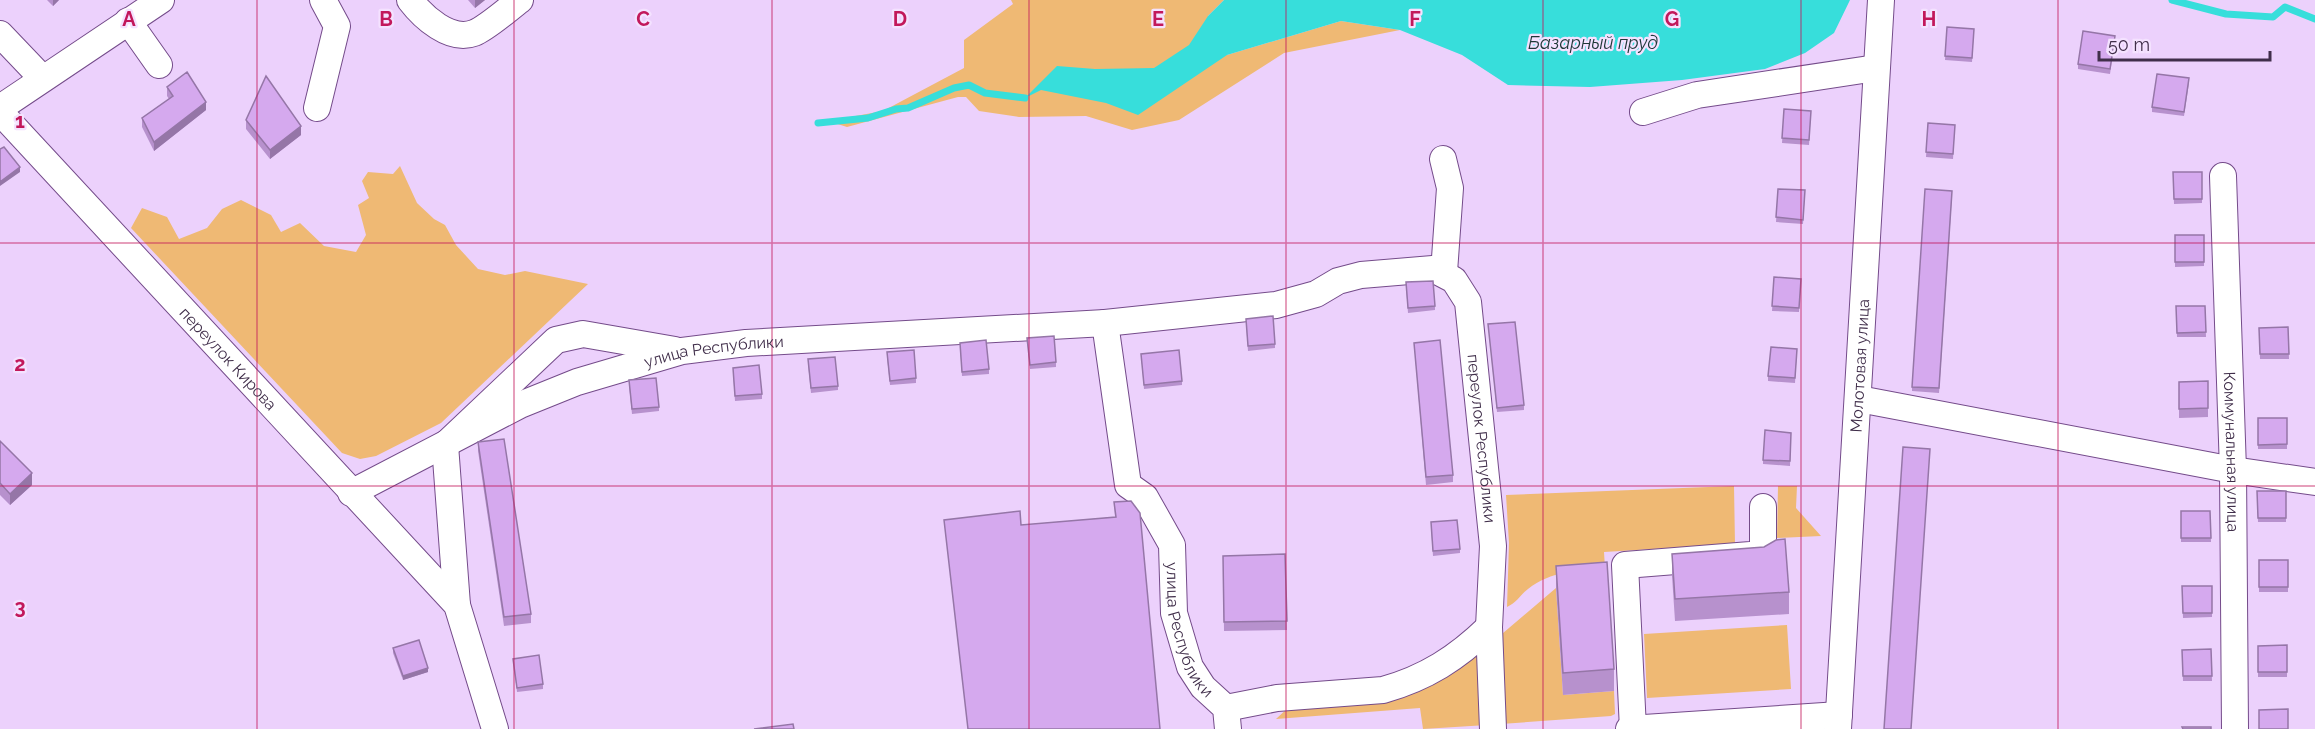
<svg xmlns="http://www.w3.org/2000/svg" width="2315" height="729" viewBox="0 0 2315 729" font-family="Raleway,sans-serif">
	<rect width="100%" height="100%" fill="#ecd1fc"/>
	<!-- green -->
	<path fill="#efb974" d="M1011 0H1224L1208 16 1227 55 1341 21 1400 30 1284 53 1179 120 1132 130 1086 116 1019 117 979 111 966 97H958L847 127 828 121 883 111 964 68V40L1013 4Z
		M400 166 417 203 434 219 445 225 456 245 478 269 505 275 525 271 588 284 441 423 376 456 360 459 342 453 131 228 142 208 167 217 179 239 207 228 222 209 241 200 271 215 281 232 300 223 324 246 356 252 366 235 358 205 369 198 362 181 368 172 393 174Z
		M1734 486 1735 544 1604 552 1605 568C1578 570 1551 571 1528 589 1520 595 1517 603 1507 607L1509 543 1506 495Z
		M1778 486H1797L1796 508 1821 536 1777 538Z
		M1556 588 1563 695 1614 691 1615 714 1611 716 1501 724 1496 639Z
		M1787 625 1791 689 1647 698 1644 634Z
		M1483 648 1487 725 1423 729 1420 708 1276 719 1291 705Z"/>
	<!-- water -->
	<path fill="#37dedb" d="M1224 0H1850L1834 33 1805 53 1765 69 1682 80 1590 87 1508 85 1462 55 1400 30 1341 21 1227 55 1138 115 1106 103 1041 90 1025 98 1057 66 1095 69 1154 68 1189 45 1208 16Z"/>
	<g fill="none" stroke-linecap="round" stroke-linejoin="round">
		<!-- stream -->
		<path stroke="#37dedb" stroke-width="7" d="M2172 0 2226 14 2273 17 2285 7 2315 19
			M818 123 868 118 896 109 908 108 954 88 969 85 985 93 1025 98"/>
		<!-- minor casing -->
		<g stroke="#744b8a" stroke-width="28">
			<g id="minor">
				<path d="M410 0C423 17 450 42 474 33 487 28 508 9 520 0"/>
				<path d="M128 21 159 65"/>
				<path d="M0 34 42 78"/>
				<path d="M0 108 161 0"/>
				<path d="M317 108 337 26 323 0"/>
				<path id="s1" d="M0 112 457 605 495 729"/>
				<path d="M1643 112 1697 95 1876 68"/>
				<path d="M1443 159 1450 188 1444 272"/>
				<path id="s2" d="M2223 176 2233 470 2235 729"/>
				<path id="s3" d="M1105 323 1276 305 1316 294 1338 281 1361 275 1433 269 1454 280 1468 302 1493 546 1489 627 1493 729"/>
				<path d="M1859 399 2233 470 2315 482"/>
				<path id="s4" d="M351 493 520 405 577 382 682 351 746 343 1105 323 1128 485 1145 497 1172 545 1174 613 1190 667 1203 687 1226 708 1228 729"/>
				<path d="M457 605 445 445 556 340 583 334 675 350"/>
				<path d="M1226 708 1277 698 1383 690C1426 678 1457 658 1489 627"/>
				<path d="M1629 729 1839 715"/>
				<path d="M1633 729 1625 565 1763 554V507"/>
				<path id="s5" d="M1838 729 1881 0"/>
			</g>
		</g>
		<!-- minor -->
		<use href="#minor" stroke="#fff" stroke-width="26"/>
	</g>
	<!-- wall -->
	<path fill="#b791cd" d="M47 0H59L53 6Z
		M468 0H485L475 8Z
		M1947 27 1974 29 1972 62 1945 60Z
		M2115 40 2110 74 2078 69V64Z
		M2189 83 2184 116 2152 112V107Z
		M167 87 206 110 154 151 142 127V118L169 99 167 96Z
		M1784 109 1811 111 1809 145 1782 143Z
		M246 120 301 135 270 159 246 129Z
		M1928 123 1955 125 1953 159 1926 157Z
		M2173 172H2202V203L2174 204Z
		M1778 189 1805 190 1803 224 1776 222Z
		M1952 196 1939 393 1912 391V387Z
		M2175 235H2204V266L2175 267Z
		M1774 277 1801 279 1799 312 1772 311Z
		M1406 286 1435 306V310L1408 313Z
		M2176 306H2205L2206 337H2177Z
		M1246 323 1275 344V348L1248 351Z
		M1488 324 1524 405V410L1497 412Z
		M2288 327 2289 359H2260L2259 328Z
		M1027 338 1056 362V367L1030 369Z
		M1414 343 1453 475V482L1426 485Z
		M960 347 989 369V374L962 376Z
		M1797 349 1795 383 1768 381V376Z
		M1141 354 1182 381V385L1144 389Z
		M887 357 916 378V383L890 385Z
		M808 364 838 386V390L811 393Z
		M733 372 762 394V399L735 401Z
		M2208 381V417L2179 418V382Z
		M629 385 659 407V411L632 414Z
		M2258 418H2287V449H2258Z
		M1791 433 1790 466 1763 464V460Z
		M0 441 32 485 10 505 0 495Z
		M478 442 531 614V623L504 626 478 451Z
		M2257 491H2286V522H2258Z
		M1131 501 968 729 944 520 1021 525 1115 517 1114 502Z
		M2181 511H2210L2211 542H2181Z
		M1431 527 1460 549V553L1433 556Z
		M1764 547 1789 592V614L1675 621 1672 576V554Z
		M1285 554 1287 630 1224 631 1223 556Z
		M2259 560H2288V592H2259Z
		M1556 566 1614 669V691L1563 695 1556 588Z
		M2182 586H2212V617L2183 618Z
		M2287 645V677H2258V646Z
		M393 648 428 672 403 680 393 653Z
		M2211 649 2212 681H2183L2182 650Z
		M513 659 543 684V689L517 692Z"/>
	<!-- shaded-wall -->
	<path fill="#9576a7" d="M53 0H59L53 6Z
		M475 0H485L475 8Z
		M206 102V110L154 151V142Z
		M301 126V135L270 159V150Z
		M20 167V172L0 186V182Z
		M32 473V485L10 505V494Z
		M428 668V672L403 680V676Z"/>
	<!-- building -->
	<path fill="#d5a9ee" stroke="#9576a7" stroke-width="1.5" d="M1947 27 1974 29 1972 58 1945 56Z
		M2083 31 2115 36 2110 69 2078 64Z
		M187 72 206 102 154 142 142 118 173 96 167 87Z
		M2157 74 2189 78 2184 112 2152 107Z
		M266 76 301 126 270 150 246 120Z
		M1784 109 1811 111 1809 140 1782 138Z
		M1928 123 1955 125 1953 154 1926 152Z
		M4 147 20 167 0 182V149Z
		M2173 172H2202V199H2174Z
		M1778 189 1805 190 1803 220 1776 217Z
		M1925 189 1952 191 1939 388 1912 387Z
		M2175 235H2204V262H2175Z
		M1774 277 1801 279 1799 308 1772 306Z
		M1433 281 1435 306 1408 308 1406 282Z
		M2176 306H2205L2206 332 2177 333Z
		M1273 316 1275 344 1248 346 1246 319Z
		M1515 322 1524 405 1497 408 1488 324Z
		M2288 327 2289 354H2260L2259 328Z
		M1054 336 1056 362 1030 365 1027 338Z
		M986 340 989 369 962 372 960 343Z
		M1440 340 1453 475 1426 477 1414 343Z
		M1771 347 1797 349 1795 378 1768 376Z
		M914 350 916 378 890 381 887 352Z
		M1179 350 1182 381 1144 385 1141 354Z
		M835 357 838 386 811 388 808 359Z
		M759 365 762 394 735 396 733 368Z
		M656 378 659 407 632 409 629 380Z
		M2208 381V408L2179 409V382Z
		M2258 418H2287V444L2258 445Z
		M1765 430 1791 433 1790 461 1763 460Z
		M504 439 531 614 504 617 478 442Z
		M0 441 32 473 10 494 0 483Z
		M1903 447 1930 449 1911 729H1884Z
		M2257 491H2286V518H2258Z
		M1131 501 1140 513 1160 729H968L944 520 1020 511 1021 525 1116 517 1114 502Z
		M2181 511H2210L2211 538H2181Z
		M1457 520 1460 549 1433 551 1431 522Z
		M1785 539 1789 592 1675 599 1672 554 1764 547 1776 540Z
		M1285 554 1287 621 1224 622 1223 556Z
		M2259 560H2288V587H2259Z
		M1607 562 1614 669 1563 673 1556 566Z
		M2182 586H2212V613H2183Z
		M419 640 428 668 403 676 393 648Z
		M2287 645V672H2258V646Z
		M2211 649 2212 676H2183L2182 650Z
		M539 655 543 684 517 688 513 659Z
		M2288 709V729H2259V710Z
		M793 724 794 729H754Z
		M2182 727H2211V729H2183Z"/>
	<!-- grid -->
	<path fill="none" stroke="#c2185b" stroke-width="1.5" stroke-opacity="0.55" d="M257 0V729M514 0V729M772 0V729M1029 0V729M1286 0V729M1543 0V729M1801 0V729M2058 0V729M0 243H2315M0 486H2315"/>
	<g text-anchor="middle" stroke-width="4.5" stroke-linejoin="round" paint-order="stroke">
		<!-- street labels -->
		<g font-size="16" fill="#402e4a" stroke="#f4e2ff">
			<text dy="6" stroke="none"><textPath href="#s4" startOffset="393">улица Республики</textPath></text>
			<text dy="6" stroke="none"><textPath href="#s1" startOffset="336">переулок Кирова</textPath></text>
			<text dy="6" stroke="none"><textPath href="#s5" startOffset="364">Молотовая улица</textPath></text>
			<text dy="6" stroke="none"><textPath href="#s3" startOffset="522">переулок Республики</textPath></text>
			<text dy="6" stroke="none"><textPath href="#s2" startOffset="276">Коммунальная улица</textPath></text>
			<text dy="6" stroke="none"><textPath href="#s4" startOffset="1113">улица Республики</textPath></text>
		</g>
		<!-- water labels -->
		<g font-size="18" font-style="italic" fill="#1e3737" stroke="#f4e2ff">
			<text x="1593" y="49">Базарный пруд</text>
		</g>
	</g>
	<g font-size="20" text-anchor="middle" font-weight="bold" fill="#c2185b" stroke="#f4e2ff" stroke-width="4.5" stroke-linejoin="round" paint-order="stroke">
		<text x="129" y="26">A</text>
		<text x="386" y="26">B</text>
		<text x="643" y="26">C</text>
		<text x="900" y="26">D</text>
		<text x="1158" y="26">E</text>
		<text x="1415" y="26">F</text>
		<text x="1672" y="26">G</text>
		<text x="1929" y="26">H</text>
		<text x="20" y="128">1</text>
		<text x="20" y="371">2</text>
		<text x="20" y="614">3</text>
	</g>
	<!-- scale -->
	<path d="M2099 51v9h171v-9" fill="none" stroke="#402e4a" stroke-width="3"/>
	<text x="2108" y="51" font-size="18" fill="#402e4a" stroke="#f4e2ff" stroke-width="4.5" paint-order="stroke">50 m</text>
</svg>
